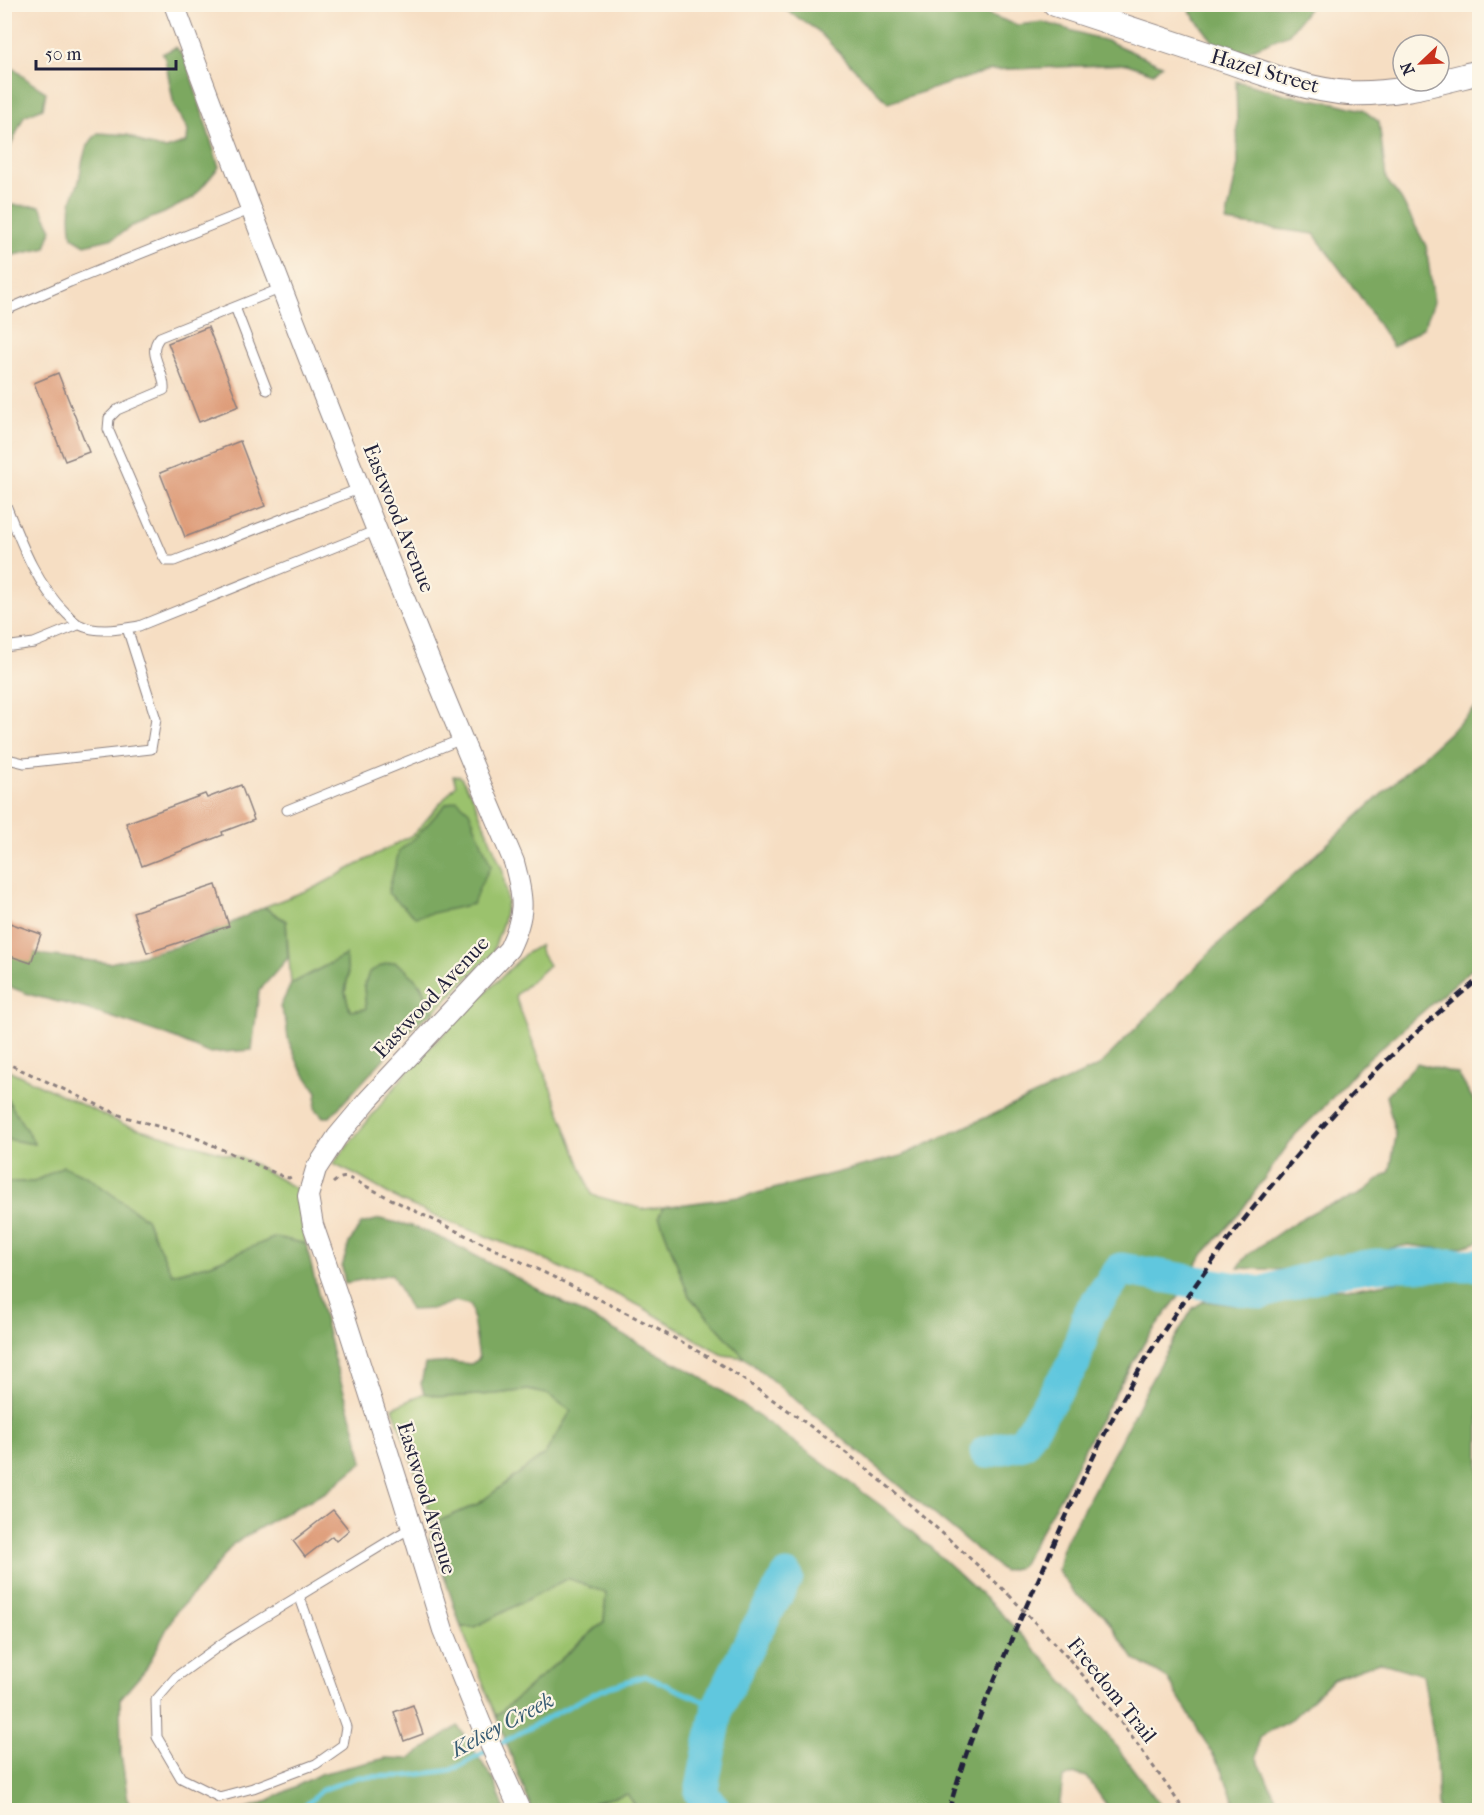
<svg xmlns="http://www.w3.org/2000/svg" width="1484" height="1815" viewBox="0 0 1484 1815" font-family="'IM FELL French Canon',serif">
	<rect width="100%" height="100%" fill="#fcf5e5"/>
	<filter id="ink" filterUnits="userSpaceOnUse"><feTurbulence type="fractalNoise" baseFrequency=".0167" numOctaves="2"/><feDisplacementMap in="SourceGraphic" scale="12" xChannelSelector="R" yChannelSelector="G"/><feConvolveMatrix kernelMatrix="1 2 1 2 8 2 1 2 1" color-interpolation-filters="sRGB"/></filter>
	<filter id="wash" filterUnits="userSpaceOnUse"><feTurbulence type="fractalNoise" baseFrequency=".008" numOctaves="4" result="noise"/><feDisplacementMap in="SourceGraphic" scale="24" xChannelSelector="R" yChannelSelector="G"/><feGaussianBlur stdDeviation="1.35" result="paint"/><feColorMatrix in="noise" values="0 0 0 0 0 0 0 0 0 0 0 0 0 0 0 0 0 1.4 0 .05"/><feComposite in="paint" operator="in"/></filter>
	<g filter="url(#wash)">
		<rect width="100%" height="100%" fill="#f6dec3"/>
		<!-- green -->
		<path fill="#9bc26d" stroke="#5e7254" stroke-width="1.5" d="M453 776H460L473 797 503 871 507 902 503 922 492 954 434 1012 421 984 364 987 366 1009 350 1011 345 992 348 976 346 955 291 984 286 921 264 907 318 886 414 834 456 785Z
			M540 945V951L549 965 515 996 592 1195 643 1209 663 1207 659 1216 689 1296 745 1358 723 1355 640 1306 537 1256 452 1223 401 1201 356 1175 333 1164 415 1062 525 954Z
			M4 1068 123 1124 247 1160 298 1190 297 1200 306 1244 276 1237 211 1264 172 1274 146 1219 63 1166 34 1182H5V1139L35 1144 5 1097Z
			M528 1390 547 1394 571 1411 545 1454 478 1504 434 1523 393 1408 424 1393 443 1397 495 1394Z
			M568 1578 606 1593 604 1621 496 1716 461 1627H475Z
			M627 1794 639 1810H581L592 1803Z"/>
		<!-- forest -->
		<path fill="#7ca860" stroke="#4f654e" stroke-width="1.5" d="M778 5H978L990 15 1017 25 1043 22 1110 42 1162 65 1153 73 1127 64 991 70 888 103 817 30Z
			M1188 5H1311L1289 34 1233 57 1215 44 1188 9Z
			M176 47 186 60 219 167 193 198 164 213 132 226 114 238 85 245 72 237C70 225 69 211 72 199 74 193 77 187 79 181 83 161 82 148 98 133L128 135 145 144 166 149 187 142 188 130 174 106 165 58 162 54Z
			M5 62 33 84 46 92 43 108 24 116 5 159Z
			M1236 81 1288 95 1335 103 1363 110 1379 122 1386 179 1401 199 1426 246 1434 302 1424 327 1393 347 1359 295 1314 234 1226 222 1238 164Z
			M5 205 40 206 52 229 46 248 5 257Z
			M1479 705V963L1362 1064 1323 1108 1295 1135 1239 1214 1201 1257 1179 1296 1146 1340 1095 1428 1063 1492 1020 1567 1003 1571 745 1358 689 1296 659 1216 663 1207 746 1196 901 1156 1099 1066 1220 942Z
			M457 800 469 811 491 866 480 886 473 904 415 917 388 893 399 851 416 837 446 804Z
			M264 907 286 921 288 958 259 991 252 1050 208 1053 169 1036 86 1009 31 995 5 985 4 945 45 955 110 963 179 946 219 929Z
			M346 955 348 976 345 992 350 1011 366 1009 364 987 369 972 385 964 395 962C417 976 423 989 434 1012L416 1024 330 1117H323L315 1108 317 1092 299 1066 288 1039 286 1022 280 1007 291 984Z
			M1417 1063 1458 1074 1479 1109 1480 1239 1478 1242 1451 1250 1408 1245 1284 1270 1238 1268 1247 1255 1295 1222 1321 1208 1359 1195 1390 1171 1396 1136 1386 1096Z
			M4 1097H6L35 1144 5 1139Z
			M63 1166 88 1177 146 1219 172 1274 211 1264 276 1237 306 1244 334 1359 355 1428 363 1462 326 1492 281 1515 233 1544 201 1586 175 1613 146 1669 120 1699 121 1754 129 1806 133 1810H5V1182H34Z
			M380 1219 412 1226 448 1241 698 1375 761 1418 883 1507 932 1549 999 1611 1057 1673 1109 1737 1164 1810H1110L1087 1777 1075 1774 1063 1778 1059 1810H639L627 1794 592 1803 581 1810H532L496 1716 604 1622 606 1593 568 1578 475 1627H461L440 1563 430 1539 434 1523 478 1504 545 1454 571 1411 547 1394 528 1390 495 1394 443 1397 424 1393 421 1384 425 1364 453 1362 471 1364 479 1359 471 1305 455 1301 434 1309 410 1310 392 1274 345 1283 342 1267 349 1243 361 1224Z
			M1479 1254V1810H1438L1436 1752 1423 1675 1379 1662 1333 1679 1291 1720 1259 1737 1256 1757 1282 1810H1237L1222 1770 1168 1679 1133 1658 1104 1615 1075 1594 1058 1571 1062 1548 1117 1447 1160 1363 1193 1308 1204 1301 1236 1305 1259 1303 1317 1289 1358 1288 1447 1273 1463 1269Z
			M458 1726 494 1781 505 1810H241L261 1804 320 1774 386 1758 409 1759Z"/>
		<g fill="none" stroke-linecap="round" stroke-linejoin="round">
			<!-- stream -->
			<path stroke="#61c7de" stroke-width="5" d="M301 1810 322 1790 358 1777 406 1776 452 1770 586 1697 609 1687 645 1676 718 1707"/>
			<!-- river -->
			<path stroke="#61c7de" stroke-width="33" d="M986 1452 1023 1443 1074 1363 1089 1313 1121 1269 1261 1293 1334 1271 1375 1265H1480
				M715 1810 701 1793 718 1707 754 1634 787 1577"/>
		</g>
		<g id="blocks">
			<!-- building -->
			<path fill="#de9c79" d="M208 327 239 406 199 422 168 343Z
				M58 373 89 452 65 461 34 383Z
				M240 441 265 506 185 537 160 473Z
				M241 785 254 820 222 832 223 835 142 866 126 823 205 794 207 798Z
				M216 885 229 926 147 953 133 912Z
				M4 921 41 934 31 963 4 954Z
				M333 1510 349 1530 336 1541 332 1536 305 1557 293 1541Z
				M413 1705 423 1734 404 1741 394 1712Z"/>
		</g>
	</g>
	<g filter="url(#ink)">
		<use href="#blocks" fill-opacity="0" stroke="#8c807f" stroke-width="1.5"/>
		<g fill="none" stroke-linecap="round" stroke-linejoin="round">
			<!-- service casing -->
			<g stroke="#8c807f" stroke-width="11">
				<path id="service" d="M282 288 160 337C145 354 166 370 164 390L117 410 109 418 108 429 163 556 166 561H174L361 488
					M235 307 267 390
					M4 311 70 282 252 209
					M4 500C20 540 35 583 66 613 70 617 75 623 80 625 98 634 120 629 139 626L377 530
					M4 647 34 643 78 625
					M4 758 24 763 151 749 156 719 127 628
					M287 810 462 739
					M299 1595 346 1727 343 1745 316 1764 253 1788 219 1797 181 1778 157 1737 156 1700 176 1677 230 1638 412 1527"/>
			</g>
			<!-- minor casing -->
			<g stroke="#8c807f" stroke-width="22">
				<path id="minor" d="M174 4C281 292 393 579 514 862 524 899 526 914 509 949L368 1100 337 1137 316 1169 308 1196 313 1225 346 1320 403 1499 443 1630 481 1724 520 1810"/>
			</g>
			<!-- tertiary casing -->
			<g stroke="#8c807f" stroke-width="26">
				<path id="tertiary" d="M1055 4C1112 23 1169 42 1225 60 1265 74 1307 90 1349 93 1396 95 1435 83 1480 72"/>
			</g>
			<!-- path -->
			<path stroke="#8c807f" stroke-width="3" stroke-dasharray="4.5 4.5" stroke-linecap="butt" d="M4 1062 122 1116 192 1136 284 1177 289 1178 294 1175
				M333 1183C342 1175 346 1177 356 1181 476 1244 601 1294 718 1363 735 1373 751 1385 767 1396 854 1454 933 1522 1009 1595
				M1069 1659C1111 1707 1148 1758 1184 1810"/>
			<!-- service -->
			<use href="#service" stroke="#fff" stroke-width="9"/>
			<!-- minor -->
			<use href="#minor" stroke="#fff" stroke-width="20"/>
			<!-- tertiary -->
			<use href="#tertiary" stroke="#fff" stroke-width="24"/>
			<!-- rail -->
			<path stroke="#22223b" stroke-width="4.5" stroke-dasharray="9 4.5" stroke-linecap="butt" d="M949 1810C971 1730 1005 1652 1040 1576 1070 1507 1100 1437 1138 1372 1165 1326 1197 1282 1229 1239 1288 1162 1353 1088 1426 1024 1443 1008 1462 993 1480 978"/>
			<!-- path-bridge -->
			<path stroke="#8c807f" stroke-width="3" stroke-dasharray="4.5 4.5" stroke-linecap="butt" d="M1009 1595 1069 1659"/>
		</g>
	</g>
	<g text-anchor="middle" stroke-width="4.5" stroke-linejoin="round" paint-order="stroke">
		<!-- street labels -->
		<g font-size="21" fill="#22223b" stroke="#fcf5e5">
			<text transform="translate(1265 71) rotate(16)" y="7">Hazel Street</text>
			<text transform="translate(399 518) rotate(68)" y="7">Eastwood Avenue</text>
			<text transform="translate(431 997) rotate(-47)" y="7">Eastwood Avenue</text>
			<text transform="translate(427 1498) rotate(73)" y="7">Eastwood Avenue</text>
			<text transform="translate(1112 1690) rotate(51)" y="7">Freedom Trail</text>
		</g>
		<!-- water labels -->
		<g font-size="22" font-style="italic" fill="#385c74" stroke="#fcf5e5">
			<text transform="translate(502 1724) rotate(-28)" y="8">Kelsey Creek</text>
		</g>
	</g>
	<!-- margin -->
	<rect width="1484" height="1815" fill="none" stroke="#fcf5e5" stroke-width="24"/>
	<!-- north arrow -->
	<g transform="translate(1421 63) rotate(247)"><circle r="28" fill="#fcf5e5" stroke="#a5a1a1" stroke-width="1.5"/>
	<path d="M0-4.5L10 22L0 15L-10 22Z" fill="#c8321e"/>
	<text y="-9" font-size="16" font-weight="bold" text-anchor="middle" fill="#22223b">N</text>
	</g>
	<!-- scale -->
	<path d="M36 60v9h140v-9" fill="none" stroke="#22223b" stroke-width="3"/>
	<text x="45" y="60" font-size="18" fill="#22223b" stroke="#fcf5e5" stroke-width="4.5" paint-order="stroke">50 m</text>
</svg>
